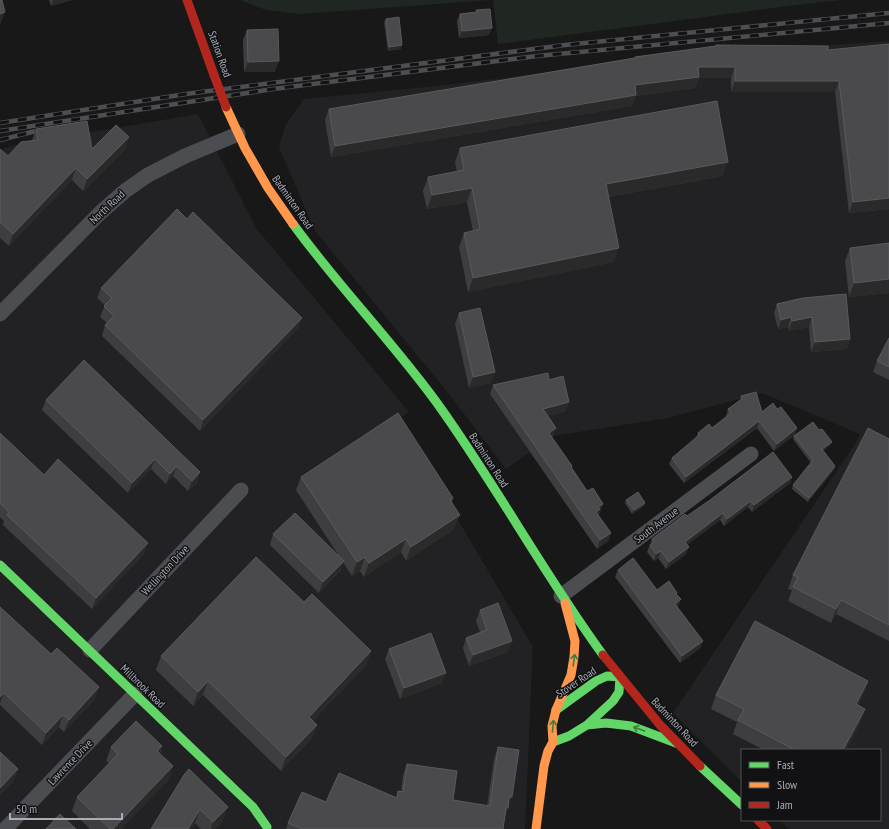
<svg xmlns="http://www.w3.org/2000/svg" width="889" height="829" viewBox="0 0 889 829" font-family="'PT Sans Narrow',sans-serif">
	<rect width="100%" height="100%" fill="#181818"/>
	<!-- built -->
	<path fill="#222224" d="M889 41V829H789L780 820H880V750H742V782L673 713 855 444 860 434 762 393 668 418 553 436 506 469 445 389 315 231 279 147 285 126 304 99 436 86 703 54Z
		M198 114 256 228 409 412 395 422 461 525 533 647 525 829H0V150L15 145Z"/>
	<!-- green -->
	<path fill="#202722" d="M240 0H491L300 14 266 10Z
		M493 0H843L804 4 498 44Z"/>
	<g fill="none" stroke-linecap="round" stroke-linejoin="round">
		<!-- street -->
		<path stroke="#4c4d51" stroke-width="15" d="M0 314 101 212 125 191 148 175 185 156 238 134
			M561 596 751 454
			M90 650 241 490
			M5 829 135 694"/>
		<!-- fast -->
		<path stroke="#63d668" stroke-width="9" d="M293 224C338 286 392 341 437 403 496 485 544 574 603 655
			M0 565 253 807 267 827
			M556 710 596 681 607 676 620 677 619 692 613 701 587 725
			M553 742 569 736 587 725 606 723 631 726 676 743
			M700 766 742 805"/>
		<!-- slow -->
		<path stroke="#ff974d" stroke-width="9" d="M226 107 245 148 268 188 293 224
			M536 829 544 766 548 751 553 742 552 726 556 710 571 675 574 657 575 641 565 603"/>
		<!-- jam -->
		<path stroke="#b3261e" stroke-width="9" d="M187 0 214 75
			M603 655 660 725 700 766
			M758 820 767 829"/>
		<!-- rail casing -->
		<g stroke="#4d4e51" stroke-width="4.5">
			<path id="rail" d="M0 123 186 94 565 45 889 13
				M0 131 273 89 537 56 889 23
				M0 140 36 131"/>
		</g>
		<!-- rail -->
		<use href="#rail" stroke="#121214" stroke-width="3" stroke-dasharray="9" stroke-linecap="butt"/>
		<!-- jam-bridge -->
		<path stroke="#b3261e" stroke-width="9" d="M214 75 226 107"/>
	</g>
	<!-- wall -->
	<path fill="#3e3e40" d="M49 0H72L51 6Z
		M476 10 489 35 459 38 457 21 460 14 476 12Z
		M386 19 401 49 388 51 384 22Z
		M247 30 275 72H244L243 40Z
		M716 45 828 50 889 209 849 213 835 92H731V78H699L695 88 636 96 632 106 331 157 325 120 329 109 634 58 635 57 715 46Z
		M36 129 92 149 129 137 125 149 83 191 72 180 9 246 0 238V149L8 156 32 140Z
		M460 148 723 176 608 197 614 262 468 292 459 247 464 233 473 231 467 202 427 209 423 191 428 177 457 172 455 162Z
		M187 219 302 318 298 328 200 431 102 336 105 325 107 323 100 317 105 305 97 298 101 288Z
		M889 243V293L849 297 845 261 850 248Z
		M803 298 850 339 847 349 811 352 809 327 789 331 788 327 778 329 774 313 777 304Z
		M459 313 495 372 491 383 469 388 455 324Z
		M889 338V380L873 372 877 361Z
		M549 380 566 411 547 416 556 428 553 436 552 437 572 468 587 491 603 504 600 512 598 515 611 533 608 541 597 549 490 394 493 385Z
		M741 396 762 412 777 409 797 428 774 451 757 428 684 483 669 464 672 458 696 438 698 433 712 428 726 417V416L728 409 740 400Z
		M46 400 200 472 197 483 188 491 173 476 166 484 151 469 128 493 42 410Z
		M819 430 832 442 830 445 823 451 835 466 834 470 808 502 792 489 793 485 811 463 793 439 794 436Z
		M0 433 44 475 144 554 92 609 3 525 4 521 0 517Z
		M889 439V641L836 614 831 623 788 601 792 590 788 589 793 575Z
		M301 477 453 498 452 503 454 529 406 561 401 552 364 577 360 571 352 576 343 562 340 571 319 593 270 545 273 534 339 556 296 490Z
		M792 477 790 483 752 512 748 507 724 526 720 520 687 545 686 554 666 569 658 558 654 561 647 552 652 539 687 516Z
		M626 500 645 503 644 506 632 514 625 503Z
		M618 570 657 590 677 594 678 607H677L703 641 700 648 680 663 615 577Z
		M304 602 371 651 366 665 313 721 317 725 312 738 281 771 203 695 193 706 156 670 161 656Z
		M0 607 95 699 64 732 59 727 42 745 0 705Z
		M480 610 508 652 469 666 463 648 466 638 480 632 476 621Z
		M389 649 442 683 400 699 385 659Z
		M868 681 863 695 858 705 860 723 846 750H764L733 734 737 722 711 709 716 695Z
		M162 746 160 754 173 766 168 780 121 829H90L72 811 77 797 109 763 106 761 111 747Z
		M498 747 512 797 505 816 503 829H286L288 823 326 802 396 798 398 791 401 792 403 775 407 764 453 800 487 806 494 759Z
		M184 775 223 821 215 829H201L195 823 191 829H151Z"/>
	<!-- shaded-wall -->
	<path fill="#2a2a2b" d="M53 0H72L51 6Z
		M5 12 1 23 0 24V14Z
		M492 28 489 35 459 38 462 31Z
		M402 45 401 49 388 51 389 47Z
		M279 61 275 72H244L248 62Z
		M698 67H735L731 78H699L695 88 636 96 632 106 331 157 335 146 635 85Z
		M735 81H839L835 92H731Z
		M129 137 125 149 83 191 87 179Z
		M728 162 723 176 601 198 606 184Z
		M76 168 72 180 9 246 13 234Z
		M472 188 467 202 427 209 432 195Z
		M889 198V209L849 213 853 202Z
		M619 248 614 262 468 292 473 278Z
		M889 279V293L849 297 854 283Z
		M791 317 788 327 778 329 781 320Z
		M812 317 809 327 789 331 792 321Z
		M302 318 298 328 200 431 203 420Z
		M850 339 847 349 811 352 815 342Z
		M495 372 491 383 469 388 473 377Z
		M569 402 566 411 539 418 543 409Z
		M759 421 757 428 684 483 686 477Z
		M556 428 553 436 546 441 549 433Z
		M797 428 795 435 774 451 777 444Z
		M832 442 830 445 820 453 822 449Z
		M155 459 151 469 128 493 132 483Z
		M177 466 173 476 166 484 170 474Z
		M835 466 834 470 808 502 809 498Z
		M200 472 197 483 188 491 192 481Z
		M792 477 790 483 752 512 754 505Z
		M751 501 748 507 724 526 727 519Z
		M645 503 644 506 632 514 634 510Z
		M603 504 600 512 598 513 597 518 593 521 598 507Z
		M723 513 720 520 682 549 685 542Z
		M460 515 454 529 406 561 411 547Z
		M611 533 608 541 597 549 600 540Z
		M406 539 401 552 364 577 369 563Z
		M148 543 144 554 92 609 96 598Z
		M689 547 686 554 666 569 669 562Z
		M661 551 658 558 654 561 656 554Z
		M365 557 360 571 352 576 357 562Z
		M344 561 340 571 319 593 323 582Z
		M681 599 678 607 672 611 675 604Z
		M841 600 836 614 831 623 836 609Z
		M512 641 508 652 469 666 473 655Z
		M703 641 700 648 680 663 682 656Z
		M371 651 366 665 304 731 309 717Z
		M446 673 442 683 400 699 404 688Z
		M208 681 203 695 193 706 198 692Z
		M868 681 863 695 851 718 856 704Z
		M99 687 95 699 64 732 69 720Z
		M4 693 0 703V697Z
		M865 709 860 723 846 750H843Z
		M63 715 59 727 42 745 46 733Z
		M317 725 312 738 281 771 286 757Z
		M162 746 157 760V751Z
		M173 766 168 780 121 829H113Z
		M18 769 14 781 0 796V788Z
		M509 797H512L503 820Z
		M228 807 223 821 215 829H211L213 822Z
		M200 809 195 823 191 829H188Z"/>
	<!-- building -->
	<path fill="#4a4a4d" stroke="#595a5e" d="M0 0H2L5 12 0 14Z
		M490 9 492 28 462 31 460 14 477 12 476 10Z
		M399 17 402 45 389 47 386 19Z
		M278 29 279 61 248 62 247 30Z
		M889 44V198L853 202 839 81H735V67H698L699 77 635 85 636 95 335 146 329 109 635 58V57L716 46V45L828 46V50Z
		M717 101 728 162 606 184 619 248 473 278 464 233 480 229 472 188 432 195 428 177 464 170 460 148Z
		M87 121 92 149 116 125 129 137 87 179 76 168 13 234 0 222V149L8 156 21 142 38 140 36 129Z
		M177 209 187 219 193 212 302 318 203 420 105 325 114 316 104 306 112 298 101 288Z
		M889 243V279L854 283 850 248Z
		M846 294 850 339 815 342 812 317 792 321 791 317 781 320 777 304 803 298Z
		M480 308 495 372 473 377 459 313Z
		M889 338V367L877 361Z
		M84 360 200 472 192 481 177 466 170 474 155 459 132 483 46 400Z
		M548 373 549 380 563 376 569 402 543 409 556 428 549 433 572 466 571 467 587 491 593 488 603 504 598 507 600 509 596 512 611 533 600 540 493 385Z
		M756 392 762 412 773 403 777 409 781 407 797 428 777 444 759 421 686 477 672 458 699 435 698 433 709 424 712 428 731 413 728 409 742 399 741 396Z
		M398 413 453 498 450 500 460 515 411 547 406 539 369 563 365 557 357 562 301 477Z
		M813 422 819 430 822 429 832 442 822 449 835 466 809 498 793 485 813 460 794 436Z
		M868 428 889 439V625L841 600 836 609 793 587 798 577 793 575Z
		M0 433 44 475 58 459 148 543 96 598 7 515 9 512 0 503Z
		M773 452 792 477 754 505 751 501 727 519 723 513 685 542 689 547 669 562 661 551 656 554 650 545 654 542 652 539 685 514 687 516 710 500Z
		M638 492 645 503 634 510 626 500Z
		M295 513 344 561 323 582 273 534Z
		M256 557 304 602 312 594 371 651 309 717 317 725 286 757 208 681 198 692 161 656Z
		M633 558 657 590 669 581 677 593 676 594 681 599 675 604 703 641 682 656 618 570Z
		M498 603 512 641 473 655 466 638 487 630 480 610Z
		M0 607 51 654 57 648 99 687 69 720 63 715 46 733 4 693 0 697Z
		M755 621 868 681 856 704 865 709 843 750H795L738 720 744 709 716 695Z
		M431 633 446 673 404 688 389 649Z
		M136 721 162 746 157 751 173 766 113 829H110L77 797 118 754 111 747Z
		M498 747 519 750 512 797H509L508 808H506L503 829H303L288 823 302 792 326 802 339 773 397 798 398 791 403 792 407 764 457 771 453 800 490 806Z
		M0 752 18 769 0 788Z
		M189 769 228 807 213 822 200 809 188 829H151L184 775Z
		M60 814 76 829H46Z"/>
	<!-- one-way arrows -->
	<defs><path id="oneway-shaft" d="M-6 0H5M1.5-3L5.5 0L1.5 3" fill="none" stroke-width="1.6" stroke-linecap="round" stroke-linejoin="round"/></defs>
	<g stroke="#3f7e42">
		<use href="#oneway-shaft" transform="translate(574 660) rotate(-82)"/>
		<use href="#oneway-shaft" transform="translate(553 726) rotate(-85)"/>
		<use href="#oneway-shaft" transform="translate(639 729) rotate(-160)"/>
	</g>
	<g text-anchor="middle" stroke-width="3" stroke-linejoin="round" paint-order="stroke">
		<!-- street labels -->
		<g font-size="11" fill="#aaadb8" stroke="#121214">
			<text transform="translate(220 54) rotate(70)" y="4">Station Road</text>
			<text transform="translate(293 202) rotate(55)" y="4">Badminton Road</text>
			<text transform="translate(107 207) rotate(-43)" y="4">North Road</text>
			<text transform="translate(489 460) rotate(57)" y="4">Badminton Road</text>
			<text transform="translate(656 525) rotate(-37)" y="4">South Avenue</text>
			<text transform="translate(165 570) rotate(-47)" y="4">Wellington Drive</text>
			<text transform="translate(576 682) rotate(-34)" y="4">Stover Road</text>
			<text transform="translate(143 686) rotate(44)" y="4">Millbrook Road</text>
			<text transform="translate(675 722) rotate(47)" y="4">Badminton Road</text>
			<text transform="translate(70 762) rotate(-46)" y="4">Lawrence Drive</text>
		</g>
	</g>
	<!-- legend -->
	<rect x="741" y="749" width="140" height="72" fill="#121214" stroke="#4f5056"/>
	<rect x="749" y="762" width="20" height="6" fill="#63d668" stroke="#4f5056"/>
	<text x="777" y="769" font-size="12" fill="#aaadb8">Fast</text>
	<rect x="749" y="782" width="20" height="6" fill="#ff974d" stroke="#4f5056"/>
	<text x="777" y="789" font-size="12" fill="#aaadb8">Slow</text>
	<rect x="749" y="802" width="20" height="6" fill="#b3261e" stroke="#4f5056"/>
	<text x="777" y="809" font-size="12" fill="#aaadb8">Jam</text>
	<!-- scale -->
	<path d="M10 813v6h112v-6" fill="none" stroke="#aaadb8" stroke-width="2"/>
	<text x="16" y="813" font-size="12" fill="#aaadb8" stroke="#121214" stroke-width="3" paint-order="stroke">50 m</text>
</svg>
